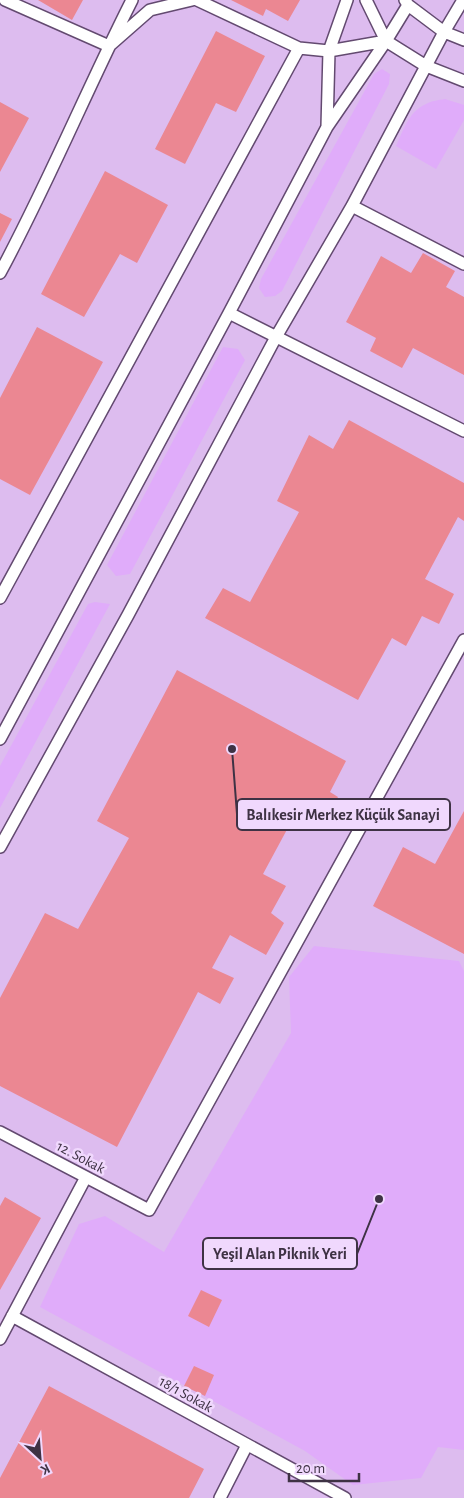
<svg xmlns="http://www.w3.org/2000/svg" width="464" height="1498" viewBox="0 0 464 1498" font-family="'Alegreya Sans',sans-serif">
	<rect width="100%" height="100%" fill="#e6c9f6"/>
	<!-- built -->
	<path fill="#ddbcef" d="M0 0H464V1498H0Z"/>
	<!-- green -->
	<path fill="#e0acfa" d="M382 69 390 74 389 84 282 291 275 296 265 297 259 288 261 279 374 74Z
		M445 99 464 105V120L436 169 396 146C403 131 409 111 426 104 431 101 439 100 445 99Z
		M223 347 238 349 245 360 130 574 116 576 107 565Z
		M95 602 110 604 0 808V766L88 604Z
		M314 946 459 961 464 971V1450L438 1447 421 1478 353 1485 305 1451 40 1307 79 1224 105 1216 164 1252 291 1033 289 977Z"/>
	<!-- building -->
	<path fill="#eb8792" d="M38 0H83L72 20Z
		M231 0H300L288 21 266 9 263 16Z
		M216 31 265 56 236 112 216 103 185 164 155 149Z
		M0 102 29 118 0 172Z
		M105 171 168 205 137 263 120 254 84 317 41 294Z
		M0 213 12 219 0 242Z
		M423 253 455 271 446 287 464 297V375L413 348 402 368 370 351 376 338 346 322 381 256 411 273Z
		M37 327 103 362 30 495 0 479V398Z
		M349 420 464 483V521L458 517 425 579 454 594 439 624 422 616 406 646 392 638 358 700 205 618 223 588 250 602 299 512 277 501 309 435 333 449Z
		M177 670 346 761 330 792 338 797 323 825 297 811 263 874 286 886 271 913 284 923 266 955 230 935 212 968 234 978 220 1004 198 992 117 1147 0 1086V998L45 913 78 929 129 838 97 821Z
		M464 811V954L373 906 403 847 435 864Z
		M5 1197 41 1218 0 1290V1206Z
		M201 1290 222 1300 209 1327 188 1316Z
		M194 1366 214 1375 205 1396 184 1386Z
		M49 1386 204 1469 189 1498H0V1478Z"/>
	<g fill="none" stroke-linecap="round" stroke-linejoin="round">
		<!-- lane casing -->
		<g stroke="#634a70" stroke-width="14">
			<path id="lane" d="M5 0 109 46 150 10 192 0
				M197 0 299 48 329 51 386 41
				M366 0 386 41 426 66 464 81
				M405 0 408 5 444 32 464 40
				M327 127 329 51 347 0
				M352 206 464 264
				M0 273C48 184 86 91 132 0
				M229 313 464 431
				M0 598 299 48
				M0 739 229 313 327 127 386 41 408 5
				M0 847 128 615 276 337 352 206 444 32 463 0
				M0 1132 149 1210 464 640
				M12 1316 345 1498
				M0 1339 86 1177
				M220 1498 247 1445"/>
		</g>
		<!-- lane -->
		<use href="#lane" stroke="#fff" stroke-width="11"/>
	</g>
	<g text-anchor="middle" stroke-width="5" stroke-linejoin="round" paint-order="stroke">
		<!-- street labels -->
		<g font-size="15" fill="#3e3244" stroke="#f0d8fd">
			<text transform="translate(81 1157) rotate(28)" y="5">12. Sokak</text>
			<text transform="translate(186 1394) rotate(29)" y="5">18/1 Sokak</text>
		</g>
	</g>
	<!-- callouts -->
	<path fill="none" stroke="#3e3244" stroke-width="2" d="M232 749L237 814M379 1199L357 1254"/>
	<g fill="#3e3244" stroke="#f0d8fd" stroke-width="2">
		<circle cx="232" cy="749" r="5"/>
		<circle cx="379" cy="1199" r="5"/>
	</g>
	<g fill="#f0d8fd" stroke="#3e3244" stroke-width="2">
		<rect x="237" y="799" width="213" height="31" rx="5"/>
		<rect x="203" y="1238" width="154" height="31" rx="5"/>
	</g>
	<g font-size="16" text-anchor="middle" font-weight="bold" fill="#3e3244">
		<text x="343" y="820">Balıkesir Merkez Küçük Sanayi</text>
		<text x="280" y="1259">Yeşil Alan Piknik Yeri</text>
	</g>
	<!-- north arrow -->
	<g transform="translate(40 1458) rotate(154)" stroke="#f0d8fd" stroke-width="4" paint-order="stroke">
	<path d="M0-4L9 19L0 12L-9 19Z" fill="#3e3244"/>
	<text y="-8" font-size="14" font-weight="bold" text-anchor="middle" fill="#3e3244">K</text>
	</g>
	<!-- scale -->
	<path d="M289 1473v8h70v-8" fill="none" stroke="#3e3244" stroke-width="2.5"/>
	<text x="296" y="1473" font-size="15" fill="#3e3244" stroke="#f0d8fd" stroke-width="4" paint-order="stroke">20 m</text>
</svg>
